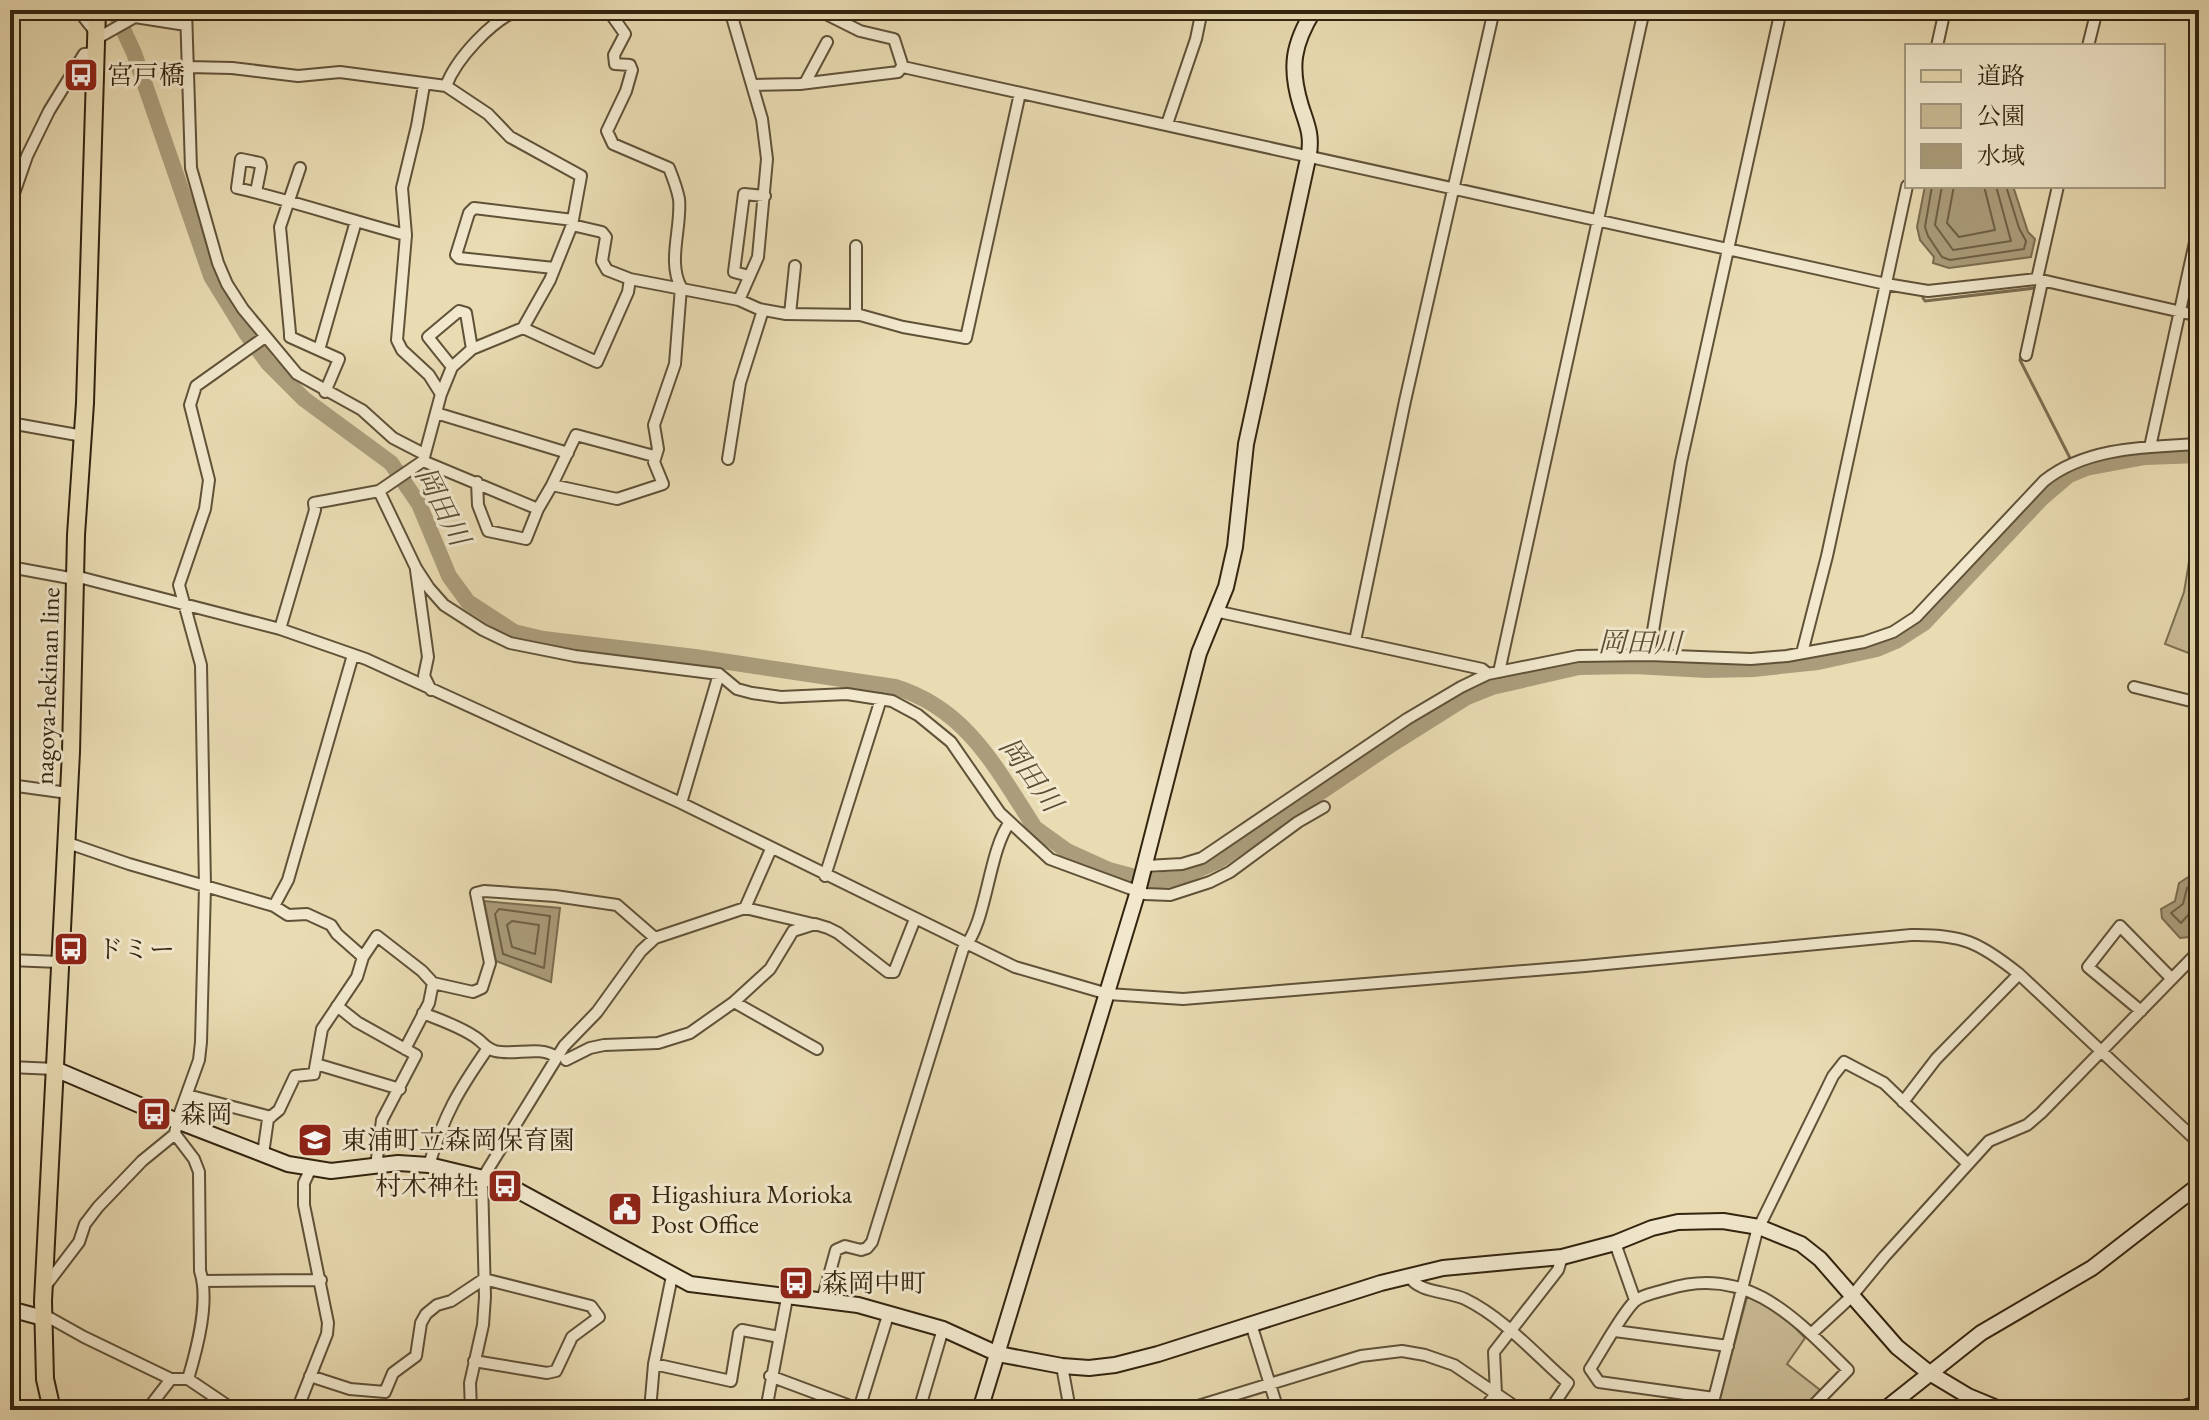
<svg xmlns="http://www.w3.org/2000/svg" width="2209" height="1420" viewBox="0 0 2209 1420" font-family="'EB Garamond','Noto Serif JP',serif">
	<rect width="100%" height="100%" fill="#e9dbb2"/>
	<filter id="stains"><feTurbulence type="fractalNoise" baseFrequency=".0025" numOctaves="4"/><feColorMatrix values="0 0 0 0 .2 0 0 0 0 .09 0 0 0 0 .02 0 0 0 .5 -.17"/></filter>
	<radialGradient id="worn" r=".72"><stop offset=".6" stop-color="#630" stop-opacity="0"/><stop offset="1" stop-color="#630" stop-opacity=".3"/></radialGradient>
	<!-- green -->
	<path fill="#cabc96" stroke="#7e7052" stroke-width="2" d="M2192 544 2199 547V657L2165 644 2184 592Z
		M1751 1295 1781 1313 1805 1338 1787 1364 1820 1390 1803 1410H1717L1747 1297Z"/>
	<!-- water -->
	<path fill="#ab9d7b" stroke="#7b6d50" stroke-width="2" d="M1925 186H2013L2028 232 2035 239 2031 257 1949 268 1933 263 1934 257 1920 240 1917 227Z
		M2199 870V919L2192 921 2193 931 2190 937 2180 938 2162 918 2161 909 2175 901 2179 883Z
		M484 901 560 908 551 982 496 961Z"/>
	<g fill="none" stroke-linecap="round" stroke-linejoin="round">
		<!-- shore -->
		<path stroke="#6f6045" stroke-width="2" d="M1932 186 1925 227 1928 236 1942 257 1950 260 2024 249 2026 241 2019 228 2006 186
			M1942 186 1935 225 1953 250 2011 241 1996 186
			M1954 186 1947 223 1959 237 1995 230 1984 186
			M2199 879 2187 888 2183 904 2171 913 2181 923 2189 914 2199 912
			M499 909 550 916 544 968 503 954 495 914Z
			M512 921 539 925 535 954 512 947 507 925Z"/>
		<!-- stream -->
		<path stroke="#7b6d50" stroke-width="3" d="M1923 298 1925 301 2035 288 2020 360 2071 460"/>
		<!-- river -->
		<path stroke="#ab9d7b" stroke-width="16" d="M114 10 134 53 211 276 246 333 268 363 304 399 391 463 419 504 449 576 468 602 514 632 543 639 695 657 895 687C967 709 996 768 1035 828L1067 851 1109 870 1150 881 1177 879 1218 861 1389 746 1467 697 1492 687 1579 667 1634 666 1707 670 1753 669 1818 662 1877 649 1896 641 1924 623 2041 499 2069 475 2086 468 2145 457 2199 455"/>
		<!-- street casing -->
		<g stroke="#605238" stroke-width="14">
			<path id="street" d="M78 10 96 33
				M186 10 191 168 218 263 227 284 243 309 297 374 362 410 393 438 424 454
				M730 10 762 119 767 159 758 257 739 300
				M818 10 860 31 894 39 903 67 1886 284 1928 291 2037 279 2199 316
				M96 39 135 17 186 25
				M1937 46 1945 10
				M2088 46 2097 10
				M188 67 232 68 298 76 340 72 446 86 488 114 510 137 581 176 572 225 550 280 523 328 472 349 452 367 441 394 423 461 379 491 314 503 315 510 280 629
				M805 83 827 42
				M424 85 417 126 402 188 406 235 397 340 402 350 429 375 441 394
				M752 85 800 84 898 72 901 68
				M446 86C456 59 491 21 518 10
				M1167 124 1196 39 1202 10
				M300 168 280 227 290 333V337L339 359 325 392
				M256 192 261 167 260 163 241 159 237 188C294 201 349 220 406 235
				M10 205 27 156 49 111 84 54 95 53
				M572 225 602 232 606 237 602 261 607 270 630 279 739 300 759 309 786 314 860 315 903 327 966 338 1020 93
				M856 246V315
				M554 268 459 258 456 255 469 213 474 208 573 220
				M749 276 734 272 744 194 765 196
				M2037 279 2058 186
				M790 314 795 266
				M523 328 597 362 628 292 630 279
				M10 342 13 343
				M319 350 356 221
				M2026 355 2042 282
				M452 367 428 337 459 311 466 313 472 349
				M436 413 568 453
				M10 423 83 436
				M2150 447 2199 224
				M728 459 740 383 763 310
				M423 461 538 509
				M477 482 478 505 488 531 526 539 538 509 552 485 617 499 663 484 654 462 658 449 654 425 675 364 681 287C667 262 682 226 679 199 677 188 673 178 669 168L613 144 607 131 626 91 632 70 630 65 615 64 614 55 625 34 608 10
				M552 485 576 435 654 456
				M379 491 416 568 429 588 444 605 483 630 510 643 575 656 719 674 737 689 752 693 781 697 847 694 892 701 918 715 951 742 1000 813 1050 859 1145 894 1170 895 1210 882 1230 872 1298 822 1324 807
				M10 567 75 579
				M416 570 428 657 424 676 431 690
				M75 576 280 629 366 659 681 803 1015 967 1108 994 1183 999 1585 966 1911 935C1962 934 1979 942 2019 974L2199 1143
				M1215 611 1482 669 1488 674
				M1355 641 1405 401 1494 10
				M1802 653 1827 556 1907 186
				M1649 655 1681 462 1781 10
				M1499 672 1644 10
				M2134 687 2199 703
				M10 785 68 793
				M681 803 719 674
				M65 842 129 864 274 906 288 915 307 914 331 925 337 934 363 957
				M1146 866 1182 864 1202 858 1407 719 1461 687 1488 674 1578 656 1649 655 1751 659 1787 656 1864 642 1893 632 1916 617 2044 481C2086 447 2147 447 2199 444
				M825 876 881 699
				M274 906 288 880 353 655
				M745 908 813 924
				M10 960 59 962
				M734 1002 817 1049
				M337 1006 357 1022 416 1055 382 1120 376 1166
				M2141 1011 2088 967 2120 926 2171 978
				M423 1013C440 1020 459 1026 475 1037 483 1042 485 1048 495 1051 514 1056 540 1045 556 1057
				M405 1049 429 1003 433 983
				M566 1060 590 1048 604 1045 658 1043 690 1033 734 1002 770 969 793 931 815 924 828 928 838 933 888 972H894L915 919
				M316 1064 400 1089
				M10 1067 55 1069
				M187 1095 271 1117
				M1903 1102 1936 1059 2019 974
				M175 1134 194 1159 199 1172 200 1271C210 1301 197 1349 188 1379
				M263 1154 268 1119 279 1110 295 1076 314 1074 322 1029 357 977 363 957 377 936 422 971 433 983 473 992 482 988 490 963 476 893 484 891 555 896 617 905 655 938
				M429 1165C444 1115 458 1091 488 1048
				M1759 1227 1833 1076 1844 1062 1884 1083 1967 1163
				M1615 1243 1635 1300
				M1409 1276C1418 1293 1448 1291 1465 1299 1504 1318 1536 1355 1568 1383L1550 1410
				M203 1281 321 1280
				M44 1288 79 1242 85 1224 98 1207 142 1161 175 1134 177 1121 199 1060 201 1042 205 886 201 665 179 585 205 509 209 480 190 405 196 386 265 337
				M822 1301 836 1250 845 1246 861 1250 867 1248 872 1242 963 949C987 924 988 851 1010 822
				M43 1318H50L84 1337 171 1379H188L234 1410
				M1251 1324 1278 1410
				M1615 1331 1728 1346
				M1811 1334 1851 1297 1884 1257 1989 1141 2027 1125 2041 1113 2199 951
				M654 1364 731 1381 739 1333 742 1330 779 1337
				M1062 1366 1070 1410
				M310 1376 350 1389 385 1392 393 1373 416 1356 421 1323 426 1314 437 1305 451 1301 484 1279 591 1306 599 1317 572 1337 556 1371 547 1373 474 1361
				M770 1376 861 1410
				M1714 1398 1599 1382 1590 1369C1601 1352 1621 1315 1634 1302 1641 1295 1658 1292 1668 1289 1748 1264 1796 1319 1848 1370L1809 1410
				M859 1409 889 1312
				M147 1410 171 1379
				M297 1410 327 1334 328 1323 304 1205V1183L310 1170
				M471 1410 470 1383 483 1325 485 1297 482 1179 564 1046 597 1012 641 951 655 938 745 908 771 849
				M650 1410 654 1364 672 1276
				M766 1410 787 1298
				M919 1410 943 1329
				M1185 1410 1361 1356 1402 1351 1425 1355 1454 1365 1520 1410
				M1368 1410 1390 1406 1422 1410
				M1483 1410 1496 1394 1494 1352 1558 1270 1562 1257
				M1711 1410 1758 1227"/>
		</g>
		<!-- secondary casing -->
		<g stroke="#33240f" stroke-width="18">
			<path id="secondary" d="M55 1069 177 1121 288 1164 331 1171 398 1163 429 1165 504 1183 690 1284 858 1305 943 1329 998 1354 1062 1366 1089 1368 1115 1365 1158 1354 1381 1283 1443 1268 1562 1257 1615 1243 1652 1228 1678 1222 1723 1221 1759 1227 1801 1244 1820 1259 1897 1347 1928 1372 1968 1396 2002 1410
				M10 1309 43 1318
				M980 1410 1138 891 1199 653 1226 587 1235 547 1246 444 1309 154C1312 134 1307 125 1301 106 1289 67 1293 44 1314 10
				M1884 1410 1981 1333 2092 1268 2199 1185
				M2176 1410 2199 1404"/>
		</g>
		<!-- primary casing -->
		<g stroke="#33240f" stroke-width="20">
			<path id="primary" d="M52 1410 45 1379 43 1301 71 752 76 535 85 403 97 10"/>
		</g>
		<!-- street -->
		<use href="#street" stroke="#f1e8cd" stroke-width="10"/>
		<!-- secondary -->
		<use href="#secondary" stroke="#f1e8cd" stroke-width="14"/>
		<!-- primary -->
		<use href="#primary" stroke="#e9dbb2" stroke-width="16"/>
	</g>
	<!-- icons -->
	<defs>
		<g id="bus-square" transform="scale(1.8)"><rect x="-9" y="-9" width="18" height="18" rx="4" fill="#8f2418" stroke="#f1e8cd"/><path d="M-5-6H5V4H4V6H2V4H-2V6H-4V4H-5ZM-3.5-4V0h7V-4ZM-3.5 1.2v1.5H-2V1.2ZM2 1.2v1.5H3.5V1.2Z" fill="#fff"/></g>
		<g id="school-square" transform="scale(1.8)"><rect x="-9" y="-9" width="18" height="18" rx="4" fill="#8f2418" stroke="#f1e8cd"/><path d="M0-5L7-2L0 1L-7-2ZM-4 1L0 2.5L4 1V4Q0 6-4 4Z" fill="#fff"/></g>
		<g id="civic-square" transform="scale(1.8)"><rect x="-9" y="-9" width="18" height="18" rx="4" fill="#8f2418" stroke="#f1e8cd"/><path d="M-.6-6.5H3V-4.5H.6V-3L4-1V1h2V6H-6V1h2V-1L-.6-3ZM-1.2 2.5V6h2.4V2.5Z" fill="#fff"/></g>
	</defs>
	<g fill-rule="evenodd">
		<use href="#bus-square" x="81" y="75"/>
		<use href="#bus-square" x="71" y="949"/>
		<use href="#bus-square" x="154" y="1114"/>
		<use href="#school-square" x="315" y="1140"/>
		<use href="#bus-square" x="505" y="1186"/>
		<use href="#civic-square" x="625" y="1209"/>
		<use href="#bus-square" x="796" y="1283"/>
	</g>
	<g text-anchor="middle" stroke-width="6" stroke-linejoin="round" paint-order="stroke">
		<!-- poi labels -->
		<g font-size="26" fill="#33240f" stroke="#f1e8cd" text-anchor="start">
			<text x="107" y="84">宮戸橋</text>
			<text x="97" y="958">ドミー</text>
			<text x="180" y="1123">森岡</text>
			<text x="341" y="1149">東浦町立森岡保育園</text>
			<text x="479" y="1195" text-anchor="end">村木神社</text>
			<text x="651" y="1203">Higashiura Morioka<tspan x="651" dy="30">Post Office</tspan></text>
			<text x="822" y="1292">森岡中町</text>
		</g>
		<!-- street labels -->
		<g font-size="26" fill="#33240f" stroke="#f1e8cd">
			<text transform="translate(47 686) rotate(-88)" y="9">nagoya-hekinan line</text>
		</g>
		<!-- water labels -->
		<g font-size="28" font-style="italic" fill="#5d4e35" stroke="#f1e8cd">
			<text transform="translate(443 506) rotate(63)" y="10">岡田川</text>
			<text transform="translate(1640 642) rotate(1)" y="10">岡田川</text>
			<text transform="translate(1031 774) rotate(54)" y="10">岡田川</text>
		</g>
	</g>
	<!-- margin -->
	<rect width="2209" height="1420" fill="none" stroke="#e9dbb2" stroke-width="40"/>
	<rect x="12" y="12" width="2185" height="1396" fill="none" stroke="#33240f" stroke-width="4"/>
	<rect x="20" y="20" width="2169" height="1380" fill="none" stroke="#33240f" stroke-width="2"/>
	<!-- legend -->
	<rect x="1905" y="44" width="260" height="144" fill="#f1e8cd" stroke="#a59a81" stroke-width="2"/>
	<rect x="1921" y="70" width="40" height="12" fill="#e9dbb2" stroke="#a59a81" stroke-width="2"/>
	<text x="1977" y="84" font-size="24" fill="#33240f">道路</text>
	<rect x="1921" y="104" width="40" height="24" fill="#cabc96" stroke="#a59a81" stroke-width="2"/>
	<text x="1977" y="124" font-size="24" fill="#33240f">公園</text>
	<rect x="1921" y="144" width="40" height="24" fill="#ab9d7b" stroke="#a59a81" stroke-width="2"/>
	<text x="1977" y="164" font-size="24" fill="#33240f">水域</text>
	<rect width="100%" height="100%" filter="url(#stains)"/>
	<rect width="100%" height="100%" fill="url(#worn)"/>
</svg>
